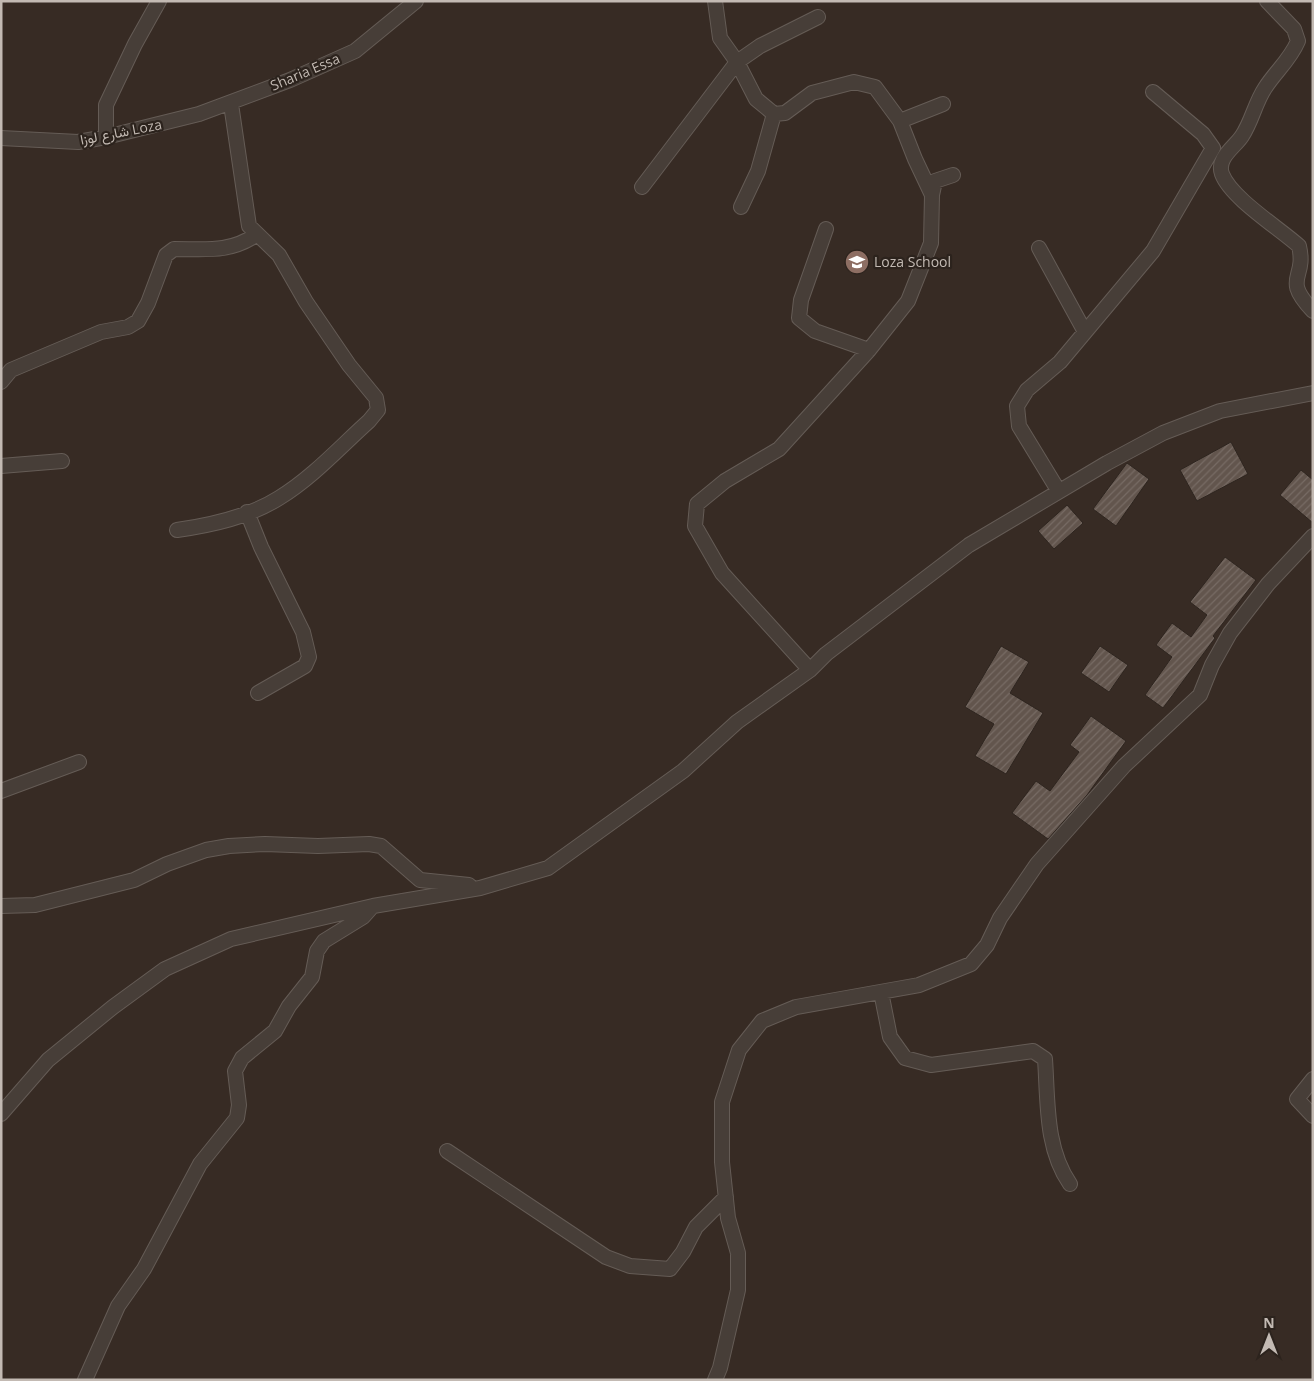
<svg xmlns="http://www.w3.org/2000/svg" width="1314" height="1381" viewBox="0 0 1314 1381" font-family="'Open Sans',Vazirmatn,sans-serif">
	<defs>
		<pattern id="building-hatch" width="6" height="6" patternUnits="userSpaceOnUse" patternTransform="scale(1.25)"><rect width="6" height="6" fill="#62554d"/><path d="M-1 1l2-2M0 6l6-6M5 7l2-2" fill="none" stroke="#776b64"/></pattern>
	</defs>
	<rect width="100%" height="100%" fill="#372b24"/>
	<!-- building -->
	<path fill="url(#building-hatch)" stroke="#2e251f" d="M1231 442 1248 474 1197 501 1180 470Z
		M1127 463 1149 479 1116 526 1093 509Z
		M1301 470 1313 480V523L1280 495Z
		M1067 505 1083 523 1054 549 1038 531Z
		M1225 557 1256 580 1213 636 1215 638 1163 708 1145 695 1172 657 1156 645 1172 623 1191 637 1207 615 1190 602Z
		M1001 646 1029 662 1010 693 1043 713 1006 774 975 756 994 724 965 707Z
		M1100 646 1128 665 1109 692 1081 673Z
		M1091 716 1126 741 1087 795 1048 839 1012 813 1036 781 1050 791 1079 752 1070 745Z"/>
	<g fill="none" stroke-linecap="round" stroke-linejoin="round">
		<!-- minor casing -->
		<g stroke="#655c56" stroke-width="16">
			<path id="minor" d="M715 1 720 38 737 62 756 99 774 114 785 113 812 93 854 82 875 87 900 121 915 159 932 195 931 243 908 301 869 350 779 449 725 481 697 504 695 526 722 573 810 670
				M1267 1 1294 29 1298 41C1290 60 1276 71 1265 88 1255 103 1252 121 1242 136 1235 147 1216 158 1222 174 1231 198 1279 228 1299 246 1307 280 1281 277 1313 311
				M900 121 943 104
				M106 137V105L135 44 159 1
				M1 138 78 142 106 137 199 114 290 80 355 51 416 1
				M642 187 737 62 760 46 818 17
				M932 195 935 181 953 175
				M741 207 758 171 774 114
				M826 229 801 300 799 318 815 331 869 350
				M1039 248 1085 332
				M1 382 11 370 101 332 128 327 138 321 148 303 166 255 174 249C206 249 229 253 256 235
				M1 466 62 461
				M1058 490 1019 426 1017 406 1027 390 1060 362 1153 251 1213 148 1203 134 1153 92
				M247 512 261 547 303 632 309 657 305 666 258 693
				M177 530C212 525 249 517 279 498 312 478 340 447 369 421L378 410 376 398 349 365 306 302 279 255 249 226 231 104
				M1 791 79 762
				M1 906 35 905 134 880 167 864 206 850 229 846 265 844 318 846 369 844 381 846 420 880 469 885
				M881 992 890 1037 905 1058 931 1065 1033 1051 1045 1059C1048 1101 1045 1148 1070 1184
				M1313 1079 1297 1099 1313 1116
				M1 1114 48 1060 113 1007 165 969 231 939 373 906 480 888 548 868 683 771 737 722 810 670 826 654 969 545 1107 463 1163 433 1220 411 1313 393
				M447 1151 606 1257 630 1266 670 1269 683 1252 696 1227 726 1197
				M85 1380 118 1306 144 1269 200 1164 237 1118 239 1105 235 1071 242 1058 275 1031 289 1006 312 977 317 951 324 941 363 917 371 908
				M715 1380 720 1368 738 1290V1253L728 1218 722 1162V1102L739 1050 762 1021 796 1007 919 985 971 964 987 945 1000 918 1037 864 1124 766 1200 695 1212 665 1230 633 1268 584 1313 536"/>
		</g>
		<!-- minor -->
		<use href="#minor" stroke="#473e38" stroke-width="14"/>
	</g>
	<!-- icons -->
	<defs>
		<g id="school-disc" transform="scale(1.25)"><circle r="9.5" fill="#8d6e63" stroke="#2c231d"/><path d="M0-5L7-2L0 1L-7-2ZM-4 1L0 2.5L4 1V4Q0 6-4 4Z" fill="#fff"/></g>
	</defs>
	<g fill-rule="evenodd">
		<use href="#school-disc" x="857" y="262"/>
	</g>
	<g text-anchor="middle" stroke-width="4.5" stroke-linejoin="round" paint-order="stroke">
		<!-- street labels -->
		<g font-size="14" fill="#c3bab3" stroke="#2c231d">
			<text transform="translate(305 72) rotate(-23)" y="5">Sharia Essa</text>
			<text transform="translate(121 132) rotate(-11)" y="5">شارع لوزا Loza</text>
		</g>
		<!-- poi labels -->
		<g font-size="14" fill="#c3bab3" stroke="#2c231d" text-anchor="start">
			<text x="874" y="267">Loza School</text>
		</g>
	</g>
	<!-- border -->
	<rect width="1314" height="1381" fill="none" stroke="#c3bab3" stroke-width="5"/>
	<!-- north arrow -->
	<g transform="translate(1269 1336)" stroke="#2c231d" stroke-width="4" paint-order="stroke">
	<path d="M0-4L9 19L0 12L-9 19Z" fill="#c3bab3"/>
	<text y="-8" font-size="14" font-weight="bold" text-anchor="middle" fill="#c3bab3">N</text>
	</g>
</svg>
